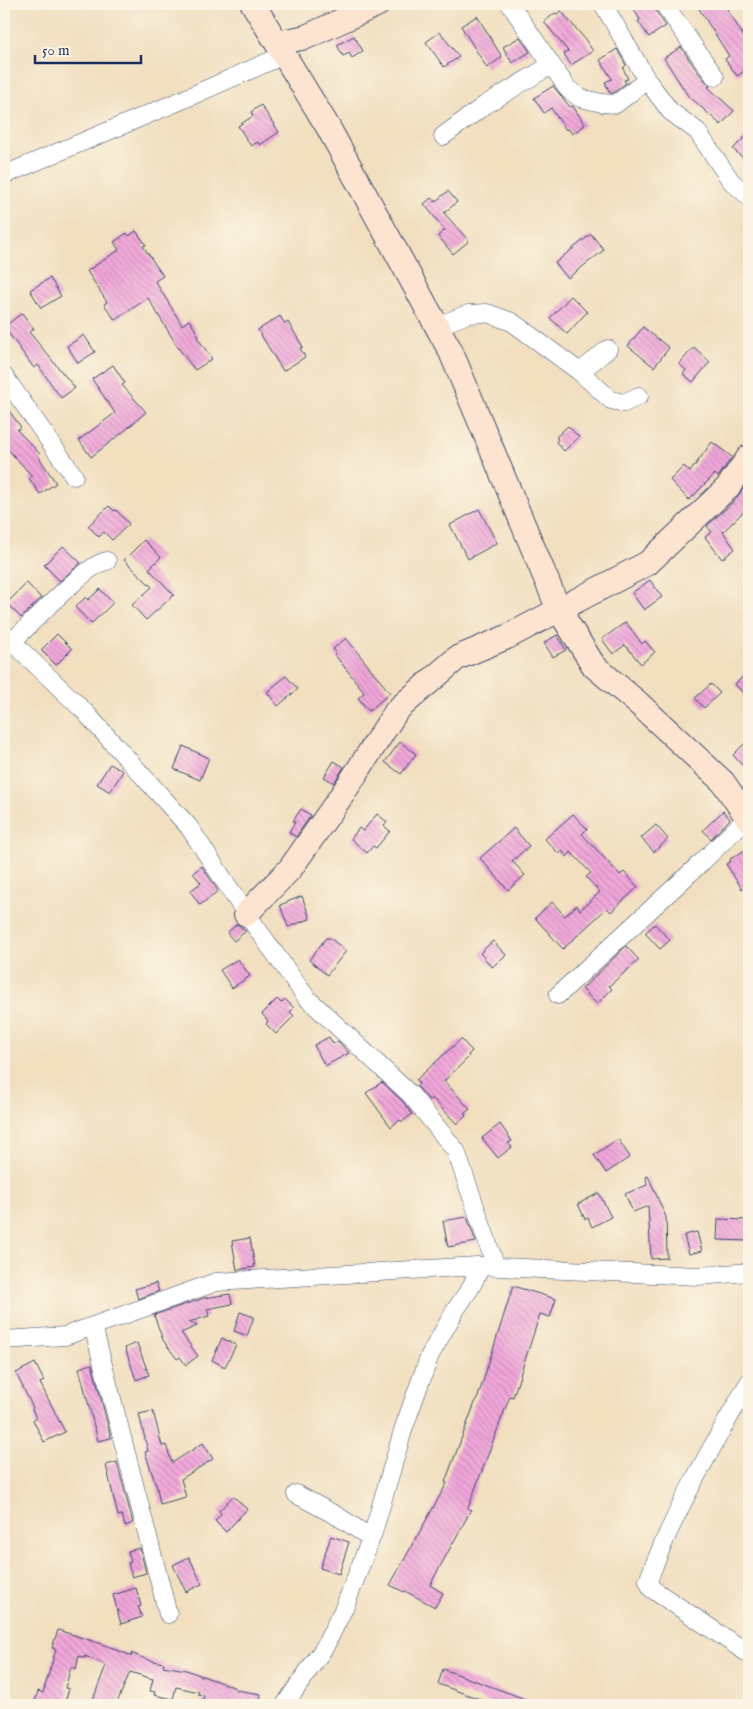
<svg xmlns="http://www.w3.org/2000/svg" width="753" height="1709" viewBox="0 0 753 1709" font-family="'IM FELL English',serif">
	<defs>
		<pattern id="building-back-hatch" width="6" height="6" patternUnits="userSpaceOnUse" patternTransform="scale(1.25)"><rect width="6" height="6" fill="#f2a7da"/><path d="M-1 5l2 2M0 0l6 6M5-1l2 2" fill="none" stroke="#c388b4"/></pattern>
	</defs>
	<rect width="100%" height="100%" fill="#fcf5e5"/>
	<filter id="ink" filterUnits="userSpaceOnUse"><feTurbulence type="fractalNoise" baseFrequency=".02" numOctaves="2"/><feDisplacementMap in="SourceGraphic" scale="10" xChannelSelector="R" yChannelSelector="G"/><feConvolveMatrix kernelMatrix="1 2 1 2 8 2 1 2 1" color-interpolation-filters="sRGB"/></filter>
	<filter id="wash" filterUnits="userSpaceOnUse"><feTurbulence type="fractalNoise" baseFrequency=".0096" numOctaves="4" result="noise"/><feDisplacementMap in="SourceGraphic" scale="20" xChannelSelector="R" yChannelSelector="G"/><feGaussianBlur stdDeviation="1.12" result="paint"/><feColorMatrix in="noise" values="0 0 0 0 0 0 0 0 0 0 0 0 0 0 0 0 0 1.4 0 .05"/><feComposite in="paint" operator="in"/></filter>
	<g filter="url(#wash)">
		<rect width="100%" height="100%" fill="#f1dfbf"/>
		<g id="blocks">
			<!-- building -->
			<path fill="url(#building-back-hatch)" d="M631 4H654L655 10 666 26 649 37 638 21 640 20Z
				M696 4H724L749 45V68L737 76 725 59 729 56Z
				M561 11 584 38 593 51 571 65 564 54 568 51 544 22 555 13 557 14Z
				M477 16 502 57 487 68 461 26Z
				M440 32 459 57 444 67 426 42Z
				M354 36 363 51 352 58 349 53 343 56 337 45Z
				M520 37 530 52 512 63 503 47Z
				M681 47 698 72 710 86 708 87 734 111 721 125 691 98 690 99 664 58Z
				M617 49 626 65 623 68 628 79 624 80 626 83 613 93H610L605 82 612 79 600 60Z
				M553 86 570 107 573 106 585 125 572 134 568 128 566 130 551 108 544 113 534 98Z
				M261 105 279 132 260 145 258 142 251 146 238 126 253 116 251 112Z
				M749 133V151L743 158 733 149Z
				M448 191 457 202 444 213 469 241 453 254 438 236 445 230 424 204 431 198 435 202Z
				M136 231 146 245 143 246 163 276 155 281 182 325 189 320 199 336 197 337 212 359 195 370 179 349 148 298 115 320 104 304 107 302 87 271 119 250 114 242 127 233 129 236Z
				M591 234 604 250 568 278 555 263Z
				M50 278 61 296 41 308 30 290Z
				M571 296 587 312 567 334 550 318Z
				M22 313 34 329 29 332 75 388 61 398 38 365 34 368 4 327Z
				M280 316 285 324 288 322 303 347 300 348 305 357 283 371 258 330Z
				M643 327 669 348 654 367 628 346Z
				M84 335 95 352 78 363 67 346Z
				M694 347 710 362 693 382 683 374 686 370 679 364Z
				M113 365 125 383 122 385 146 412 122 433 91 457 79 440 115 413 92 379Z
				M4 404 21 427 17 430 40 454 38 456 56 483 40 494 29 478 32 476 4 445Z
				M568 426 579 437 564 451 556 442 558 439 556 437Z
				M712 442 732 457 718 477 715 474 689 500 670 480 684 466 690 472Z
				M749 481V506L723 532 735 549 722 559 705 537 712 532 707 526 734 501Z
				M109 506 114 511 116 510 129 524 112 540 104 532 99 537 88 526Z
				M479 509 497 543 468 559 450 525Z
				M144 540 161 557 149 569 174 595 146 620 132 605 152 587 124 560Z
				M63 546 81 563 60 581 44 565Z
				M650 580 662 597 644 610 632 593Z
				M27 583 41 598 21 618 7 603Z
				M100 589 113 603 91 624 75 607 86 597 88 600Z
				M626 622 642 644 645 641 655 652 641 664 625 645 613 654 602 639Z
				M57 634 72 649 56 665 41 650Z
				M557 635 566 650 553 657 544 643Z
				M346 638 390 693 369 711 358 698 364 693 362 689 334 654 336 652 333 649Z
				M749 671V700L735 684Z
				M286 676 298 689 278 706 267 692Z
				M711 684 720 693 704 708 695 698Z
				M749 739V761L743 766 733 755Z
				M400 742 416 754 401 774 385 762Z
				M183 746 209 758 200 780 174 769Z
				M334 761 344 767 334 783 324 777Z
				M110 764 123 771 110 792 97 784Z
				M301 809 311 815 296 837 289 832 295 822 293 821Z
				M723 811 730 819 711 839 703 830Z
				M377 814 387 822 384 826 390 831 376 848 373 846 367 853 351 839 359 828 363 831Z
				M573 814 587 829 582 834 595 848 620 875 624 872 638 887 611 912 607 908 563 949 535 918 552 902 565 916 577 905 580 910 600 892 586 877 591 873 571 852 567 857 562 851 559 854 545 839Z
				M656 825 668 839 654 852 641 838Z
				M514 828 529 846 512 861 525 875 508 890 480 858Z
				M745 850 749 856V884L742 889 726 864 731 861 730 859Z
				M202 866 218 891 200 905 190 891 201 883 193 873Z
				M302 896 310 919 288 927 280 905Z
				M237 924 246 931 234 941 227 933Z
				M655 924 670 940 660 949 645 933Z
				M326 938H330L346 951 327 975 309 960Z
				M493 941 506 955 492 967 480 953Z
				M626 946 639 960 609 986 612 989 597 1004 582 989Z
				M238 959 250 976 232 988 220 970Z
				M277 999 281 1003 285 999 294 1008 290 1012 294 1016 276 1034 266 1024 268 1021 262 1014Z
				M329 1037 333 1044 338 1041 349 1053 325 1066 314 1045Z
				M461 1039 472 1051 468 1055 469 1057 444 1081 470 1109 464 1114 466 1116 457 1124 432 1098 429 1100 417 1086 419 1084 416 1080Z
				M382 1082 403 1102 412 1114 402 1122 400 1120 391 1127 366 1093Z
				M500 1124 512 1141 508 1143 512 1147 498 1158 482 1138Z
				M618 1139 630 1157 606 1173 594 1155Z
				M648 1176 666 1217 667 1258 651 1259 648 1206 633 1212 625 1194 647 1185 646 1177Z
				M599 1193 611 1217 592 1227 588 1218 585 1219 578 1204Z
				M467 1217 476 1242 448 1247 443 1221Z
				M718 1219 749 1220V1241L717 1240Z
				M697 1232 702 1251 689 1254 684 1235Z
				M250 1238 255 1267 237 1270 232 1241Z
				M156 1283 159 1291 138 1299 135 1289Z
				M513 1286 556 1299 550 1317 540 1314 513 1397 510 1396 468 1508 471 1510 430 1585 443 1593 435 1607 405 1591 404 1592 390 1585 447 1483 445 1482 476 1400H477Z
				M230 1294 232 1304 207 1309 209 1316 189 1322 197 1326 181 1333 198 1356 186 1365 180 1357 177 1359 163 1340 154 1315 204 1298Z
				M240 1312 254 1317 247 1336 234 1331Z
				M222 1338 236 1345 225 1367 212 1360Z
				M137 1343 149 1375 136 1380 125 1348Z
				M35 1363 44 1381 40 1383 65 1432 44 1442 33 1420 36 1418 32 1409 33 1408 16 1373Z
				M92 1364 111 1438 98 1441 79 1368Z
				M153 1411 162 1446 166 1445 172 1463 203 1443 213 1459 181 1479 186 1497 160 1504 157 1488 145 1452 148 1451 139 1414Z
				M117 1462 133 1523 125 1526 122 1515 118 1516 106 1465Z
				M233 1496 247 1509 226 1532 215 1521 221 1514 219 1511Z
				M331 1536 349 1542 339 1574 320 1568Z
				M140 1548 146 1573 132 1577 128 1563 131 1562 128 1551Z
				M189 1557 202 1584 186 1592 173 1565Z
				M136 1588 141 1606 138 1607 142 1617 121 1624 113 1595Z
				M58 1630 105 1645 132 1656 131 1653 148 1660 164 1663 163 1666 186 1670 236 1688V1690L261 1694 259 1705H201L204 1696 198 1694 199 1692 176 1687 173 1699 154 1695 155 1692 150 1691 153 1679 130 1672 116 1705H91L106 1665 85 1656V1658L79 1656 76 1669 71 1667 65 1688 69 1689 64 1705H34L38 1691 43 1693 56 1649 52 1648Z
				M443 1669 539 1704 538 1705H496L438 1684Z"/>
		</g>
	</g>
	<g filter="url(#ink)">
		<use href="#blocks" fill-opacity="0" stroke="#3b496d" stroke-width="1"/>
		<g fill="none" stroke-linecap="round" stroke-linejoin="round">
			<!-- street casing -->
			<g stroke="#3b496d" stroke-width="19">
				<path id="street" d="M510 4 568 89 580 98 602 103 616 104 647 80
					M603 4 647 80 670 111 697 131 731 181 748 196
					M664 4 715 77
					M443 136 485 105 551 65
					M4 175 182 100 284 55
					M437 326 468 314 487 313 512 322 580 372 611 400 624 403 639 396
					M580 372 608 349
					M4 376 74 476
					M4 634 84 711 189 827 243 909 306 997 411 1095 456 1151 496 1267
					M12 642C30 625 87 563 107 561
					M558 995 703 861 748 817
					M93 1326 168 1614
					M4 1340 65 1336 216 1282 477 1266 698 1276 749 1272
					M749 1382C712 1447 674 1511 648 1581L652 1589 749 1654
					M296 1494 339 1517 371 1538
					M286 1703 324 1648 345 1606 373 1533 404 1427 430 1355 456 1309 471 1287 481 1266"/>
			</g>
			<!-- secondary casing -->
			<g stroke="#3b496d" stroke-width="26">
				<path id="secondary" d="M253 4 328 127 451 352 559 610 594 666 639 704 723 782 749 820
					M277 43 306 37 378 4
					M246 914 290 869 342 795 397 710 457 658 507 637 648 563 728 487 749 457"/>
			</g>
			<!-- street -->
			<use href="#street" stroke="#fff" stroke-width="18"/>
			<!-- secondary -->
			<use href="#secondary" stroke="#fde4d1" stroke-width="24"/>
		</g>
	</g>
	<!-- margin -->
	<rect width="753" height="1709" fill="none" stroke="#fcf5e5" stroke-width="20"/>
	<!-- scale -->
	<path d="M35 55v8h106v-8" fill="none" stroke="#1b2f5e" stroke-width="2.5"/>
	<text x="42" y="55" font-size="15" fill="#1b2f5e" stroke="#fcf5e5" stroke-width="4" paint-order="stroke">50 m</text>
</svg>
